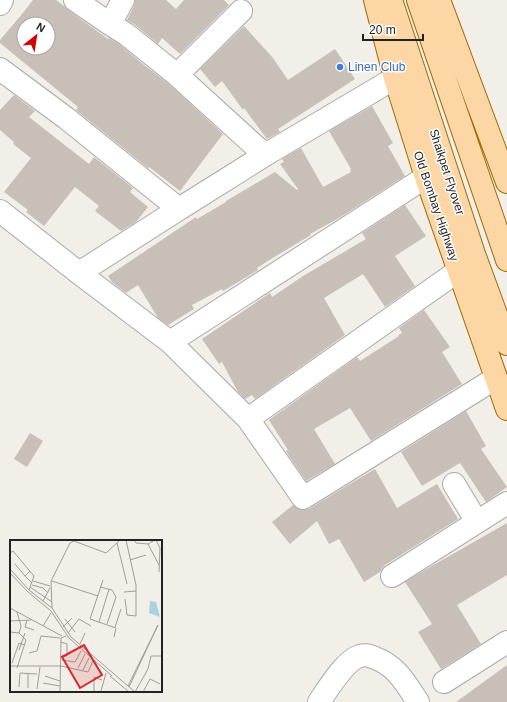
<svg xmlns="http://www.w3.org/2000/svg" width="507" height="702" viewBox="0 0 507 702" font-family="Arial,sans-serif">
	<rect width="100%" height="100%" fill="#f2efe9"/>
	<!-- building -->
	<path fill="#c7bfb8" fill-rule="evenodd" d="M33 0H56L64 6 68 10 108 39 109 38 119 44 144 65 169 84 223 134 180 191 149 167 148 168 76 110 78 107 0 43V40L22 14ZM24 24H48V48H24Z
		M135 0H166L176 9 184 0H224L229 5 180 54 162 38 158 44 134 24 127 20 134 6Z
		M244 26 273 58 288 80 335 49 355 79 278 129 280 132 267 139 244 108 243 110 222 81 215 87 200 69Z
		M14 95 35 111 29 117 89 164 94 157 133 188 130 192 148 207 136 222 121 231 95 211 99 206 75 187 44 226 26 212 28 210 4 192 31 158 13 144 14 142 0 130V110Z
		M372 106 393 143 388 146 405 176 339 218 310 234 311 235 271 259 257 268 258 270 223 291 222 289 192 305 194 309 168 325 158 318 138 285 126 293 112 282 108 276 196 217 197 219 226 202V201L275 172 297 190 298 189 280 164 284 162 282 159 301 148 323 187 351 172 350 170 351 169 329 131Z
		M405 205 426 236 395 256 415 286 385 307 363 274 324 298 345 335 255 399 252 395 245 399 238 392 222 362 219 364 202 339 270 293 272 297 303 276 366 239 362 233Z
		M424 310 450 347 442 352 462 384 371 441 350 408 314 429 335 464 306 481 289 456 286 451 288 450 269 420 357 357 360 361 399 336 398 335 402 333 399 328Z
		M466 411 486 446 481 449 507 487 486 502 460 463 422 486 401 452Z
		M30 433 43 441 27 467 14 459Z
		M375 469 397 508 437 484 458 519 385 565 381 570 380 572 364 582 339 539 329 544 317 521 290 544 272 522 293 505 298 509 303 510 309 509 348 485Z
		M507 523V575L457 605 481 644 441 669 418 632 432 624 405 582 423 571Z
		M507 665V702H456Z"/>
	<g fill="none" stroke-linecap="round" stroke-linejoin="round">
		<!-- minor casing -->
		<g stroke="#a9a9a9" stroke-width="24">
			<path id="minor" d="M75 0 110 24 123 0
				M0 4 2 0
				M110 24 126 34 177 75 265 155
				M0 69 66 118 179 209 265 155 395 78
				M177 75 241 11
				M0 211 79 273 170 342 248 419 303 498 496 378
				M79 273 179 209
				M170 342 426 177
				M248 419 458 271
				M454 484 477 522
				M392 576 507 503
				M444 682 507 642
				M319 702C328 689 345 660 360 656 366 654 370 656 375 658 397 666 406 684 418 702"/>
		</g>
		<!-- major casing -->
		<g stroke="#a06b00" stroke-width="24">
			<path id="major" d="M375 0 395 78 426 177 507 409
				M391 0 474 254 507 344
				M418 0 507 260
				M439 0 507 182"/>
		</g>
		<!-- minor -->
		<use href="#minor" stroke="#fff" stroke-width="22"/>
		<!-- major -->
		<use href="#major" stroke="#fcd6a4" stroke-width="22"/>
	</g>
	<!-- markers -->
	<circle fill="#3f7fe0" stroke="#fff" stroke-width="1.5" cx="340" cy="67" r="4"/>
	<g text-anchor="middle" stroke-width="3" stroke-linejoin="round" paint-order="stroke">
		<!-- shop labels -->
		<g font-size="12" fill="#366cbe" stroke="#fff" text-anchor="start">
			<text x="348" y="71">Linen Club</text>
		</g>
		<!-- street labels -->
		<g font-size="12" fill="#222" stroke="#fff">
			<text transform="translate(447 172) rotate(72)" y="4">Shaikpet Flyover</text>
			<text transform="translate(436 206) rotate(71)" y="4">Old Bombay Highway</text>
		</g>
	</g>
	<!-- overview -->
	<g transform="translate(10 540)">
		<rect width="152" height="152" fill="#f2efe9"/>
		<path d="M140 61 146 62 150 77 139 73Z" fill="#aad3df"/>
		<path fill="none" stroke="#9f9d99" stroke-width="1" d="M124 0 126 3 138 4 145 0M146 0 150 8 149 32M107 3 117 44M138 4 149 25M0 13 3 11 24 36 19 50M120 20 136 15M5 24 15 36M0 29 19 50 42 68 61 97 125 152M20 31 15 36 22 43M0 33 18 52 41 71 59 98 102 136M93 40 80 79 106 88 104 97M23 41 40 46M42 41 88 56M22 45 33 48 38 53M20 47 42 62M90 47 102 50 106 57 97 84M114 52 126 51M115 59 117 75 126 76V45L116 0M33 61 40 48M0 68 52 96M42 68 41 41 60 3 64 1 96 13 110 0M7 72 11 86 9 93M55 79 65 92M17 80 15 87 24 90M0 81 21 80M89 82 99 49M33 86 41 73M53 87 62 78M105 87 111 69M0 92 9 93 16 100 7 128M58 93 69 79 81 86M51 102 57 104V116L52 115M70 104 75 93M9 110 15 93M19 113 27 111 31 96 50 98M52 120 65 122 71 111M2 123 9 103 15 105M0 126H51L78 132 83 121M68 128 75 114M73 130 79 118M18 133V148M35 136 50 141M100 136 119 152M33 143 50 146M118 146 148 85 119 147M9 147 10 133 27 134M27 149 30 127M91 151 96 133M50 152 51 98 56 96M84 152V137L92 140M125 152 138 129 141 116H152M133 152 140 139 150 144"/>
		<path fill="#d62828" fill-opacity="0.15" stroke="#d62828" stroke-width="2" d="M74 105 92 135 70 148 52 117Z"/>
		<rect width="152" height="152" fill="none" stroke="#222" stroke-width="2"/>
	</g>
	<!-- north arrow -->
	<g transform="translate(36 36) rotate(30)"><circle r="19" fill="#ffffff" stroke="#a7a7a7"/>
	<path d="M0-3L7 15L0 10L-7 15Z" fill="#d40000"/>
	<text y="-6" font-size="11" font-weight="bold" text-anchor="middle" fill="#222222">N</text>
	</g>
	<!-- scale -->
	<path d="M363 34v6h60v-6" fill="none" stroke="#222222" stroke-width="2"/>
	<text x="369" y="34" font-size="12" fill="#222222" stroke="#ffffff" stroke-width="3" paint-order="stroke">20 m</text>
</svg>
